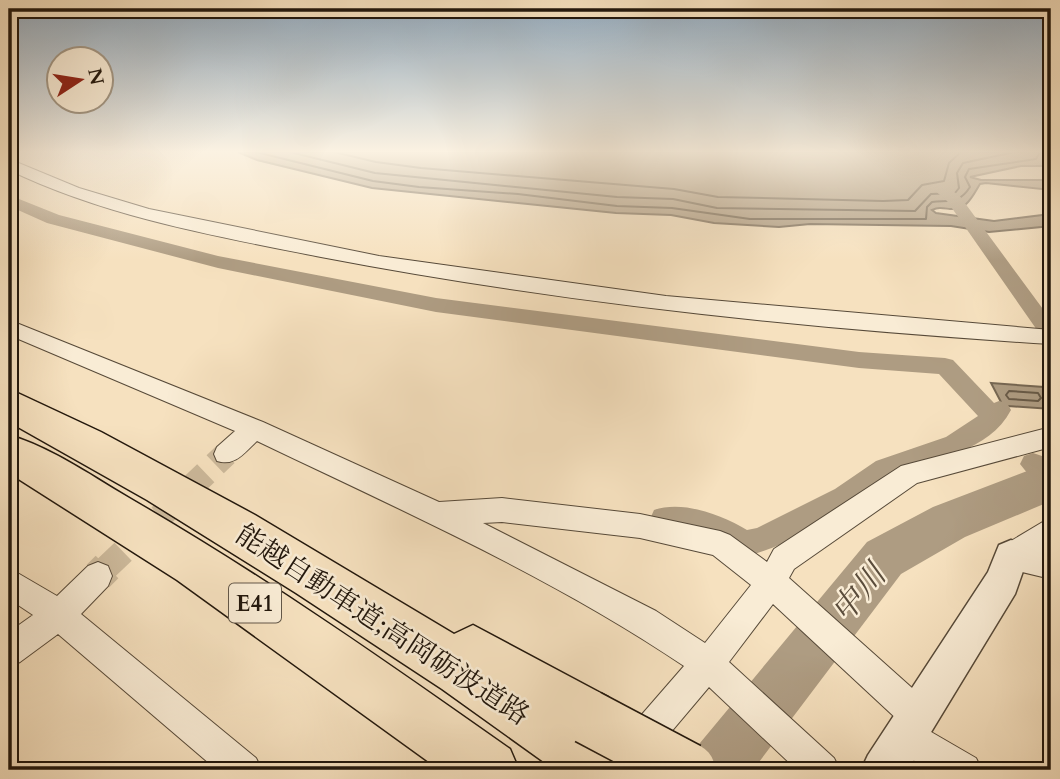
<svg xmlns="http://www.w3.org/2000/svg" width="1060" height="779" viewBox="0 0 1060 779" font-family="Cardo,'Noto Serif JP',serif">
	<rect width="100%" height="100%" fill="#f6e1bf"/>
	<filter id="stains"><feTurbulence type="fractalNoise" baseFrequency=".00286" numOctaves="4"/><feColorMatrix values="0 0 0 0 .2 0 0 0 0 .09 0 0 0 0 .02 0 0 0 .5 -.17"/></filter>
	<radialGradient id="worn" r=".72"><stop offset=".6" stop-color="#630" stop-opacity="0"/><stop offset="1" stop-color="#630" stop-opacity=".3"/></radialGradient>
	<!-- water -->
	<path fill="#ae9c82" stroke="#766753" stroke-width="2" d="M238 152H1051V155L1045 156 1050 165 1048 166H1021L970 177 981 180H1051V190L986 183 980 184C972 197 967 210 950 209 942 208 939 207 932 210L936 213 994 221 1051 214V226L989 232 951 226 810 224 779 227 714 223 671 215 616 213 372 188 257 160Z
		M991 383 1044 387 1047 393H1051V409L1008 406 1002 412 995 407 1001 402Z"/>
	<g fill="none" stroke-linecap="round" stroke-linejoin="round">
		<!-- shore -->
		<path stroke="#685a47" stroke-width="2" d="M256 152 373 181 419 187 518 194 617 206 672 208 750 219H926L927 207 932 202C950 200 959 204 970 187L965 177 969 169 1036 159 1040 152
			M290 152 375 173 617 197 673 199 717 208 915 211 931 194 955 193 959 188 957 173 963 163 1015 152
			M334 152 376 162 421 168 674 189 718 197 883 201 908 200 922 185 944 181 949 163 961 152
			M1009 391 1038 393 1041 398 1038 401 1009 399 1006 395Z"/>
		<!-- canal -->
		<path fill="#ae9c82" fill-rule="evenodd" d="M941 184 959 195 1051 320V330H1037L947 201 933 189Z
			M9 195 59 215 218 256 436 298 859 352 945 358 953 360 994 403 999 401 1007 403 1011 410C989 452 935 458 896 476 882 482 869 495 856 503 825 524 780 548 744 557L706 537 654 528 650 519 654 510C683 500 722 515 747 530L757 528 835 489 876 461 946 437 978 416 939 374 859 368 436 312 218 268 47 223 9 206Z
			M1033 453 1042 456 1051 466V491L1040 489 1020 464 1024 456Z"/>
		<!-- river -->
		<path fill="#ae9c82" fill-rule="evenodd" d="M1051 462V501L965 537 901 574 753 770H686L695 749 867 542 933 507Z"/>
		<!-- minor-tunnel-far1 -->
		<path stroke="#ccb99b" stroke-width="25" stroke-dasharray="25 13" stroke-linecap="butt" d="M105 569 226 454"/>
		<!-- minor-tunnel -->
		<path stroke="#ccb99b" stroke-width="32" stroke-dasharray="32 16" stroke-linecap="butt" d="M98 576 107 567"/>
		<!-- minor casing -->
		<g stroke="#574a39" stroke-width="2">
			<path id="minor" d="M9 159 79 188 149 209 379 256 666 296 1051 330V344C807 329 561 303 321 257 215 236 107 217 9 170Z
				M9 320 263 422 439 502 502 498 640 514 720 531 730 535 767 562 774 549 901 466 1051 427V447L917 483 794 569 789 578 930 704 935 716 930 728 926 729 976 758 982 770H930L894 749 889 737 894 725 900 722 773 604 729 662 834 758 840 770H797L709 687 639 770H598L604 758 684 666C552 577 401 510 257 441 245 452 235 467 217 461L214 454 217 447 235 431 9 335ZM502 522 640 538 713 555 751 585 705 643 656 611 483 523Z
				M1051 517V545L1045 550 1051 551V579L1001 567 997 557 1001 547Z
				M98 562 108 566 112 576 108 586 81 614 256 758 262 770H217L58 634 20 662 9 667V632L33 615 9 599V568L57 596 88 566Z"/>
		</g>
		<!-- tertiary casing -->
		<g stroke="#574a39" stroke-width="3">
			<path id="tertiary" d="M1011 540 1023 545 1028 557 1015 594 908 770H861L868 755 988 572 999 545Z"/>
		</g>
		<!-- motorway casing -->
		<g stroke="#22170c" stroke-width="3">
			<path id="motorway" d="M9 389 101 432 255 515 454 634 473 625 608 697 616 717 608 737 626 749 635 770H555L442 689 296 593 147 500 9 422Z
				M9 435C53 448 96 479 136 502 265 577 388 663 510 749L519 770H440L177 580 9 473Z"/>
		</g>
		<!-- minor -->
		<use href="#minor" fill="#f9ecd5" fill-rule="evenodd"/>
		<!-- tertiary -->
		<use href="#tertiary" fill="#f9ecd5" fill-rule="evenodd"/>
		<!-- motorway -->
		<use href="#motorway" fill="#f6e1bf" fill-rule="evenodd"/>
		<!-- motorway-bridge casing -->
		<g stroke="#22170c" stroke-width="57" stroke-linecap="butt">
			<path id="motorway-bridge" d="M588 717 688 770"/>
		</g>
		<!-- motorway-bridge -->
		<use href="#motorway-bridge" stroke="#f6e1bf" stroke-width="54"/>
	</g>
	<!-- sky -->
	<linearGradient id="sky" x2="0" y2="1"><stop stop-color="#91aabf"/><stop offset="0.58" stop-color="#fbf2e2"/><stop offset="1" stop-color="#fbf2e2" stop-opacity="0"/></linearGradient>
	<rect width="1060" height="261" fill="url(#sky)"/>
	<g text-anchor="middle" stroke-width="5" stroke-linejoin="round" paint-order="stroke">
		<!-- shield labels -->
		<rect fill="#f9ecd5" stroke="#625748" stroke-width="2" x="229" y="583.5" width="52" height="39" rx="5"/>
		<g font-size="23" font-weight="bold" fill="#22170c">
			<text x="255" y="611">E41</text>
		</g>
		<!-- near-street labels -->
		<g font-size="28" fill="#22170c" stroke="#f9ecd5">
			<text transform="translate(383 624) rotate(33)" y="10">能越自動車道;高岡砺波道路</text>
		</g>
		<!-- near-water labels -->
		<g font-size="32" font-style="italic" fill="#5a4c3b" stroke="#f9ecd5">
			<text transform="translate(858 593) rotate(-50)" y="11">中川</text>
		</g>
	</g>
	<!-- margin -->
	<rect width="1060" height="779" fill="none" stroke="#f6e1bf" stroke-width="35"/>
	<rect x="10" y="10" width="1039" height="758" fill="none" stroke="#22170c" stroke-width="3.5"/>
	<rect x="18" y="18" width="1025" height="744" fill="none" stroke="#22170c" stroke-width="2"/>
	<!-- north arrow -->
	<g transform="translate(80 80) rotate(78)"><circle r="33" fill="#f9ecd5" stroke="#a39785" stroke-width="2"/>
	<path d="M0-5L12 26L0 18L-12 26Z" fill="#8f2418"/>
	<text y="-10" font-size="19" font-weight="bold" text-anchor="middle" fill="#22170c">N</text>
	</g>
	<rect width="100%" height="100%" filter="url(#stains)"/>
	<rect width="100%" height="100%" fill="url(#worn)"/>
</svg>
